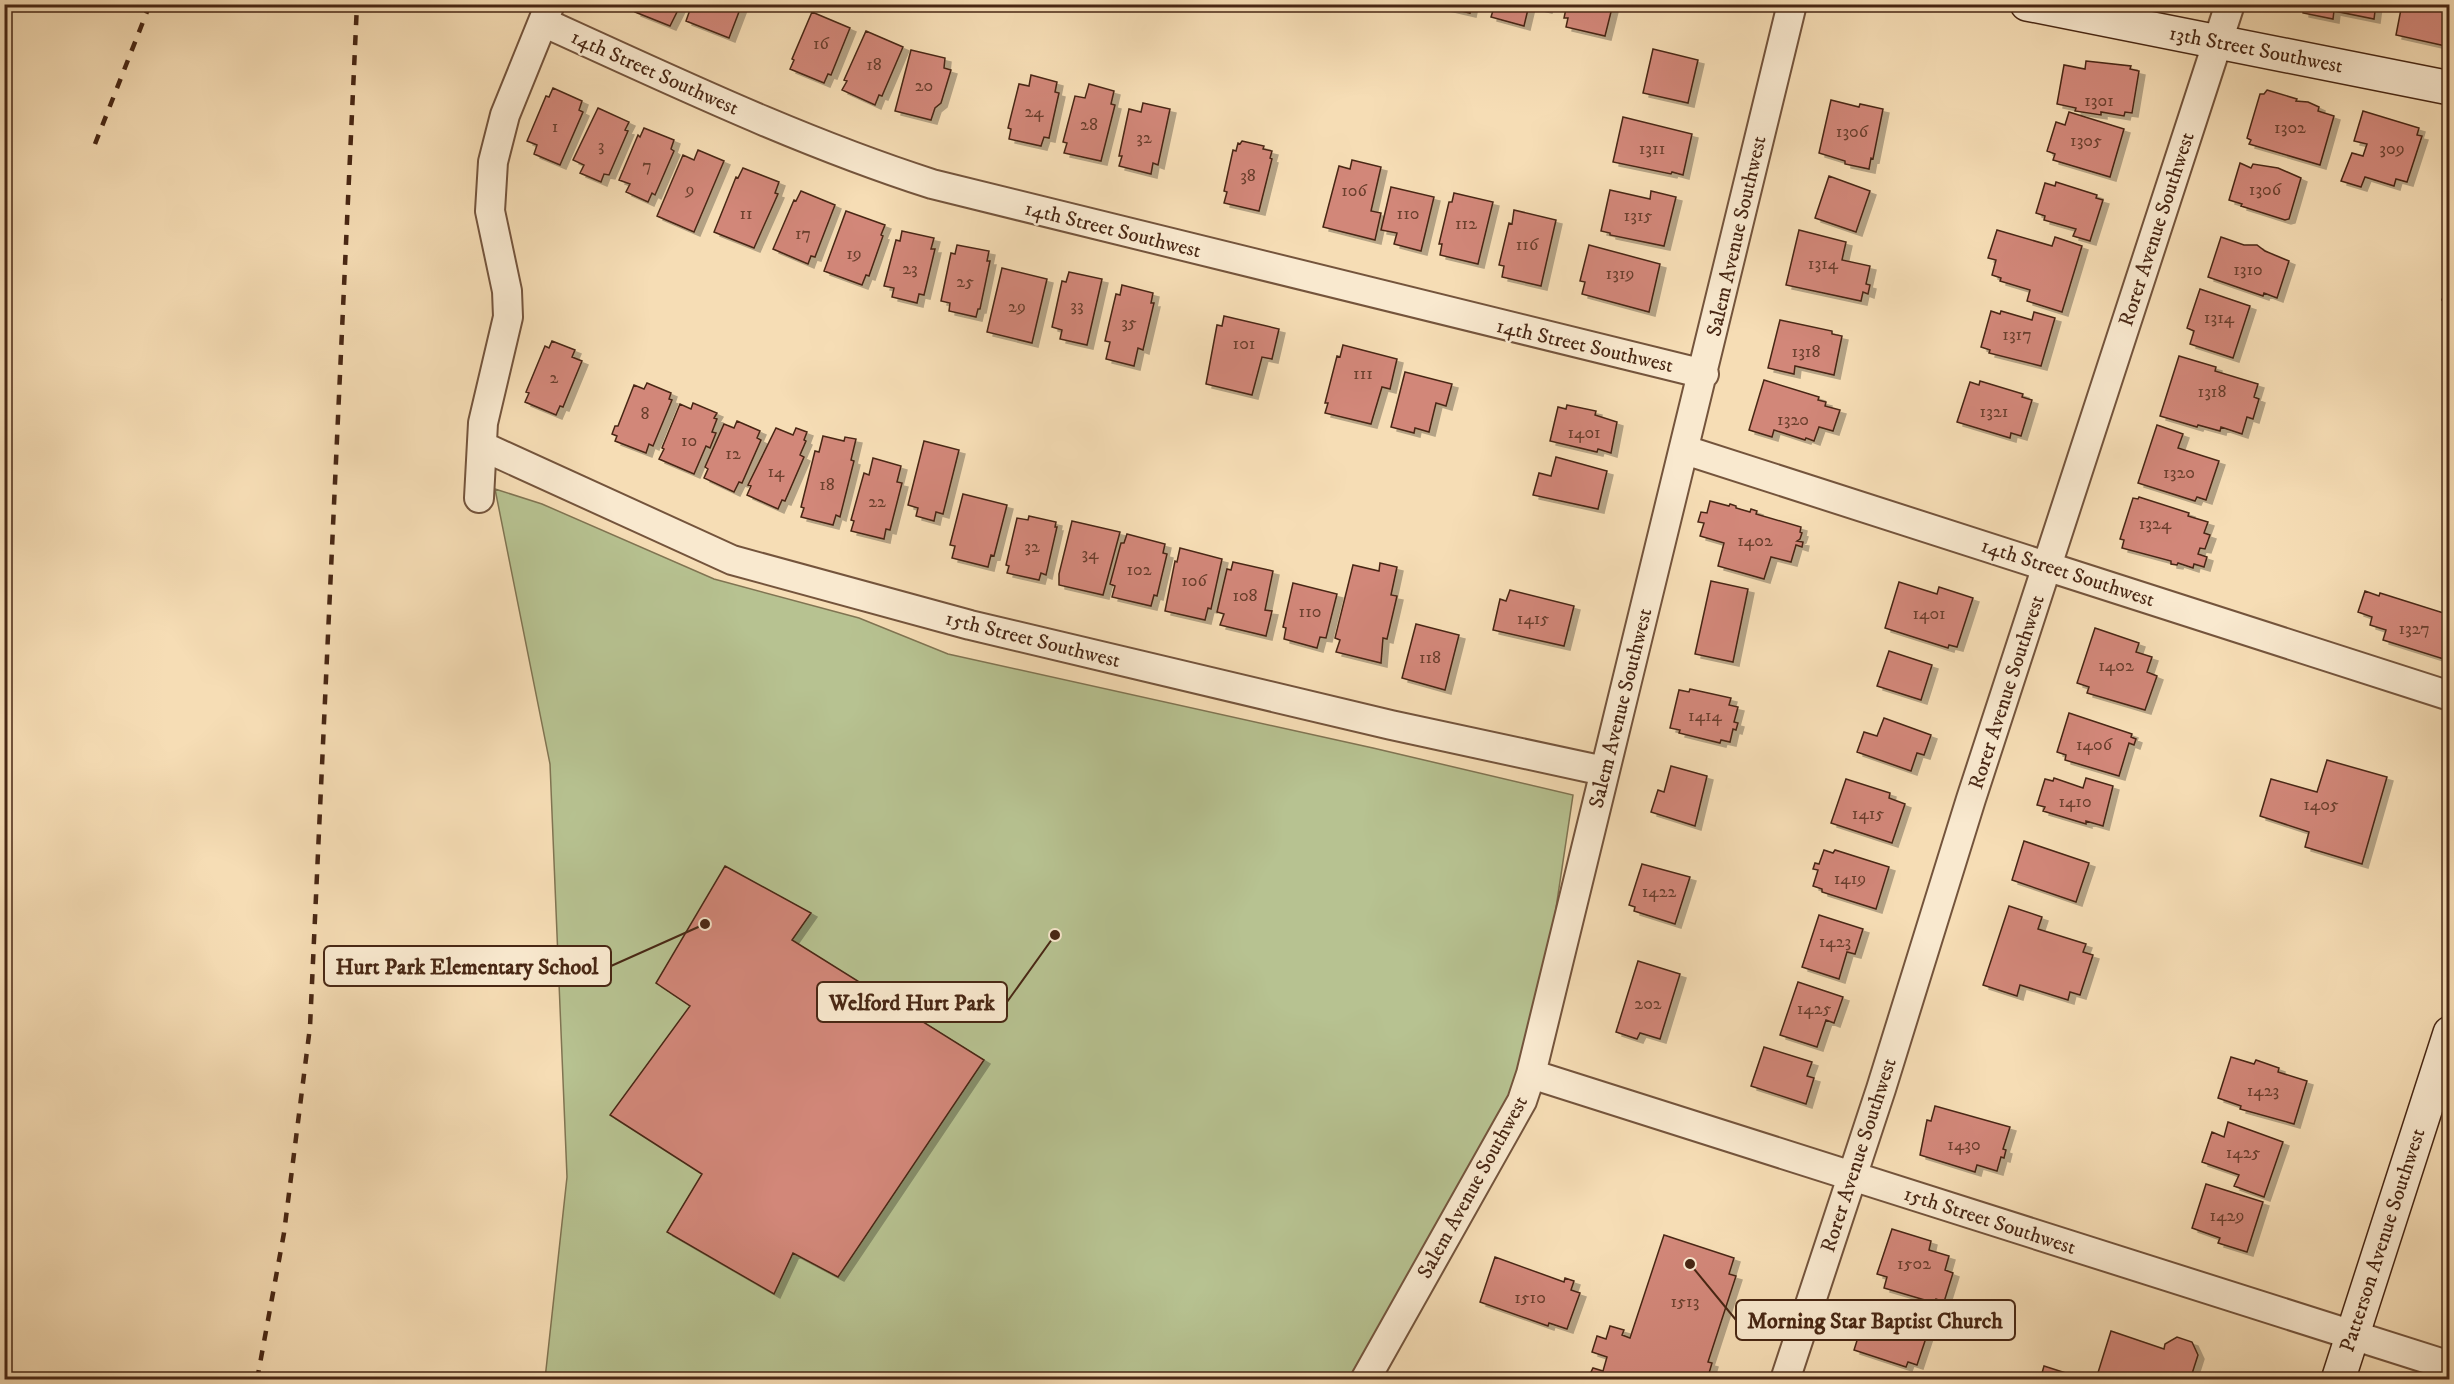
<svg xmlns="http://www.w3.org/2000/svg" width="2454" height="1384" viewBox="0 0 2454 1384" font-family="'IM FELL DW Pica',serif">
	<defs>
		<filter id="shadow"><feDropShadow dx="6" dy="4" stdDeviation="0" flood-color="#0004"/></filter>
	</defs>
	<rect width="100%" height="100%" fill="#f6ddb5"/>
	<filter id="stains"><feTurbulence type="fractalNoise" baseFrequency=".00333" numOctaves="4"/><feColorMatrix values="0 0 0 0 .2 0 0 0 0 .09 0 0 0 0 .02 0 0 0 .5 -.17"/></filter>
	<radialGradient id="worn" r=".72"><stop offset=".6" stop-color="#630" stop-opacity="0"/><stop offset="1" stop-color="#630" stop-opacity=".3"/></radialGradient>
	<!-- green -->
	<path fill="#b7c291" stroke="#807452" stroke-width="1.5" d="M495 489 542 504 714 579 859 618 948 654 1373 748 1573 795 1531 1074 1365 1379H545L567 1177 550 764Z"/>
	<!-- building -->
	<path fill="#d28779" stroke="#482714" stroke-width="1.5" filter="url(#shadow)" d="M638 4H681L670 26 635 12Z
		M692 4H742L729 38 686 21Z
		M1431 4H1472L1470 13Z
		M1495 4H1547L1546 9 1529 5 1524 26 1491 17Z
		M1567 4H1613L1605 36 1566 27 1568 18H1564Z
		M2304 4H2376L2374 19 2334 11 2333 19 2303 13Z
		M2402 4H2450V47L2396 35Z
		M812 12 850 28 831 75 828 74 824 83 790 69 794 60 792 59Z
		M866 31 903 47 882 96 879 95 875 105 842 90 847 81 844 80Z
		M1653 49 1698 60 1688 103 1643 93Z
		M911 50 945 58 944 68 951 70 941 103 935 108 931 120 895 111Z
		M2086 61 2131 66 2130 69 2139 71 2132 113 2125 112 2124 116 2101 112V115L2075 111 2076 108 2057 104 2064 65 2085 69Z
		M1031 75 1057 82 1055 92 1059 93 1049 138 1044 137 1041 146 1009 139 1011 129 1008 128 1019 84 1029 86Z
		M1089 84 1114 91 1111 104 1115 105 1101 161 1064 153 1067 143 1063 142 1075 96 1085 98Z
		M553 88 582 101 579 110 583 112 560 165 534 154 537 145 527 141 546 96 549 97Z
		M2267 90 2297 99 2296 101 2308 102 2319 107 2318 111 2334 116 2320 165 2249 144 2251 140 2247 138 2260 94H2264Z
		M1831 100 1859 107 1860 104 1883 109 1873 159 1871 158 1869 169 1845 164V161L1819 153Z
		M1143 103 1170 109 1158 165 1153 163 1151 174 1119 166 1122 156H1119L1129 109 1141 112Z
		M598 108 629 122 625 130 628 131 609 175 604 174 601 182 580 173 584 165 573 160Z
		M2363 111 2419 128 2417 135 2422 136 2407 182 2396 179 2394 186 2365 177 2361 187 2341 181 2352 153 2363 156 2367 144 2354 141Z
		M2069 112 2124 129 2110 177 2053 160 2055 154 2047 151 2056 122 2065 125Z
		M1623 117 1692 134 1683 175 1672 172 1671 174 1613 162Z
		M644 128 674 140 671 149 674 151 655 195 652 193 648 202 626 192 630 184 619 180 638 135 640 137Z
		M1242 141 1264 146 1263 149 1272 151 1270 158 1272 159 1259 211 1224 203 1227 192 1224 191 1233 150 1236 151 1238 143 1240 144Z
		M698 150 724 161 694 232 657 216 683 155 694 160Z
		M1352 160 1381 167 1371 211 1381 213 1375 240 1323 227 1339 166 1350 169Z
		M2240 163 2251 168 2253 164 2278 168 2301 178 2289 219 2285 220 2241 206 2242 204 2229 200Z
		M743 168 779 182 775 193 778 194 754 248 714 232 736 177 738 178Z
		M1829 176 1870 191 1856 232 1815 218Z
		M2056 182 2097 195 2096 198 2103 200 2090 241 2073 236 2076 229 2044 220 2045 216 2036 213 2045 183 2055 186Z
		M1391 187 1434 197 1421 251 1394 244 1397 233 1381 230Z
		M1610 190 1650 199 1651 191 1676 197 1664 246 1610 235V233L1601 231Z
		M801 191 835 205 815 257 811 256 808 264 773 249 794 200 796 201Z
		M1454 193 1493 202 1478 264 1440 255 1442 244H1439L1449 202H1452Z
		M1514 210 1556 220 1541 286 1502 277 1504 266 1499 265 1509 223 1512 224Z
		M846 211 885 225 881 235 883 236 869 276 866 275 862 285 824 271Z
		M1799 230 1846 242 1842 260 1870 266 1866 284 1870 285 1868 294 1863 292 1861 301 1786 285Z
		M1997 230 2052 246 2055 237 2082 246 2062 312 2027 301 2030 290 2000 281 2001 278 1992 275 1996 260 1988 258Z
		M902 231 934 238 931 249H935L924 295 919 294 917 303 892 297 894 288 884 286 896 240 900 241Z
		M2221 237 2244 245H2257L2265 251 2289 261 2277 298 2264 293 2263 296 2208 277Z
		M957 245 989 251 987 261H990L980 309H978L976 317 949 311 950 303 941 301 951 253 955 254Z
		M1589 245 1660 264 1649 312 1582 294 1585 282 1580 281Z
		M1002 268 1047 279 1032 343 987 332Z
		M1069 272 1102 279 1087 345 1060 339 1062 330 1052 327 1062 281 1066 282Z
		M2450 276V302L2442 300Z
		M1122 285 1153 293 1151 303H1154L1143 350 1138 348 1134 366 1106 359 1110 342 1105 341 1116 294 1120 295Z
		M2200 289 2250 306 2233 358 2190 344 2194 331 2187 328Z
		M1991 311 2000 314 2001 311 2032 320 2034 312 2055 318 2041 366 1989 353 1990 350 1981 347Z
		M1224 316 1279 329 1272 359 1262 357 1252 395 1206 384 1217 325 1222 326Z
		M1780 320 1832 331V334L1842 336 1834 375 1795 366 1794 374 1768 368Z
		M552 341 575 350 572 357 582 361 563 407 560 406 556 415 525 402 529 393 526 392 545 346 549 348Z
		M1343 345 1397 359 1390 389 1382 387 1371 424 1325 413 1328 403H1325L1337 356 1340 357Z
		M2179 356 2216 367 2215 371 2258 384 2254 397 2259 399 2253 419 2247 417 2242 434 2221 427 2220 431 2198 425 2197 427 2160 416Z
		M1405 372 1452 384 1446 406 1436 403 1429 432 1415 428 1414 433 1391 427Z
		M1764 380 1819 397 1818 400 1826 402 1825 406 1840 410 1833 431 1819 427 1814 441 1806 438 1805 440 1774 430 1772 437 1749 430Z
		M1980 381 2023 394 2022 397 2032 400 2021 436 2011 433 2010 438 1957 422 1970 382 1979 385Z
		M647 383 671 393 669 399 672 400 653 446 649 444 646 453 615 441 617 436 612 434 615 426H618L634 385 644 389Z
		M693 403 717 413 714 418 717 419 712 432 716 433 710 448 706 446 694 474 659 459 664 449 662 448 680 404 691 409Z
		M1567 405 1596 411 1595 415 1617 422 1611 453 1598 449 1597 452 1550 441 1558 407 1566 409Z
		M737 421 760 431 757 438 761 440 742 483 739 482 734 492 704 478 708 469 705 467 724 424 734 428Z
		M2157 425 2183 434 2178 448 2219 461 2206 500 2197 497 2195 501 2138 483Z
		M776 428 793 435 796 428 807 432 804 440 806 441 800 455 804 457 785 501 782 500 778 509 747 495 751 486 748 485Z
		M823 436 844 441 845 437 856 439 851 460 854 461 840 517 836 515 833 525 801 517 804 508 801 507 815 451 819 452Z
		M924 441 959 450 943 514 936 512 934 521 916 516 918 508 908 505Z
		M1556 457 1607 471 1598 509 1533 495 1539 473 1551 476Z
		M873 458 901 466 897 482 902 483 890 530 886 529 884 539 851 531 854 521 851 520 864 473 869 475Z
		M963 494 1007 505 994 556 991 555 988 567 952 558 955 546 950 545Z
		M2139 497 2189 513 2188 516 2208 522 2204 533 2210 535 2205 549 2200 548 2198 554 2207 557 2204 567 2194 564 2193 568 2178 563 2177 565 2171 564V561L2122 548 2124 540 2120 539 2133 498 2138 499Z
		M1710 501 1729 506 1730 504 1736 506V508L1750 512 1751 509 1757 511 1756 514 1801 527 1800 532 1802 533 1800 539 1797 541 1803 542 1802 547 1796 545 1791 562 1771 557 1764 579 1718 566 1724 543 1700 536 1704 523 1698 522 1701 512 1707 513Z
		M1029 516 1056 522 1055 527H1057L1046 575 1041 573 1039 580 1007 573 1009 566 1006 565 1017 518 1028 520Z
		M1072 521 1120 532 1103 595 1059 585V574Z
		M1127 534 1165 544 1163 553 1167 554 1157 596 1154 595 1151 606 1112 597 1115 586 1110 584 1121 543H1124Z
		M1180 548 1222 559 1211 609 1208 608 1205 620 1165 611 1175 561 1177 562Z
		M1233 562 1273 571 1265 610 1272 611 1266 636 1220 625 1224 614 1217 612 1227 569 1231 570Z
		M1380 563 1397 567 1391 595 1397 596 1387 639 1383 638 1381 663 1336 652 1340 640 1335 638 1353 565 1379 571Z
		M1711 581 1748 589 1733 662 1695 654Z
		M1899 582 1937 594 1939 587 1973 598 1957 647 1949 645 1948 648 1885 628Z
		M1293 583 1337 594 1326 638 1320 637 1317 648 1284 639 1286 628 1283 627Z
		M1510 590 1574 606 1564 646 1493 630 1500 599 1506 601Z
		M2365 591 2379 596 2380 593 2450 615V661L2383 640 2386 630 2370 625 2372 617 2358 612Z
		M1416 624 1459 635 1445 690 1402 678Z
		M2095 628 2139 643 2136 652 2152 657 2147 672 2157 676 2145 710 2087 693 2089 687 2077 683Z
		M1889 651 1932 665 1921 700 1877 686Z
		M1690 689 1731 698 1729 705 1738 707 1734 722 1738 723 1736 730 1733 729 1730 742 1721 740 1720 743 1679 733 1680 730 1670 728 1679 690 1689 692Z
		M2069 713 2132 734 2131 737 2136 739 2134 745 2129 743 2119 776 2065 760 2066 755 2057 752Z
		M1884 718 1931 735 1924 755 1917 753 1911 771 1857 752 1864 732 1877 736Z
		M2327 760 2387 777 2362 864 2305 847 2309 832 2260 816 2271 779 2317 792Z
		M1671 766 1707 776 1695 826 1651 812 1658 790 1664 792Z
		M2054 778 2083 788 2086 778 2113 786 2103 826 2086 821V824L2043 811 2045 807 2037 805 2045 779 2053 781Z
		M1846 779 1890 793 1889 798 1905 804 1892 843 1831 823Z
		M2024 841 2089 863 2076 902 2012 880Z
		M1824 850 1833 853 1835 850 1889 867 1876 909 1822 892V889L1813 886 1818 870 1813 869 1815 863 1819 864Z
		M1642 864 1690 877 1675 924 1634 911 1635 907 1629 905Z
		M725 866 811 913 792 940 984 1060 838 1277 793 1253 774 1294 667 1232 702 1174 610 1115 690 1006 656 983Z
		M2009 906 2042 917 2038 929 2086 944 2083 952 2093 955 2080 995 2070 992 2068 1000 2020 985 2017 996 1983 985Z
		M1819 915 1863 929 1855 954 1847 952 1839 979 1802 967Z
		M1638 961 1680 974 1660 1039 1640 1033 1637 1039 1616 1032Z
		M1798 982 1843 997 1834 1023 1826 1020 1817 1047 1780 1035Z
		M1764 1047 1812 1062 1807 1076 1814 1078 1806 1104 1751 1086Z
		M2231 1057 2254 1064 2256 1060 2279 1068 2278 1072 2307 1081 2294 1124 2240 1109 2241 1106 2218 1098Z
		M1935 1106 2010 1127 2003 1149 2006 1150 2004 1158 2001 1157 1997 1171 1977 1165 1975 1172 1920 1155 1927 1120 1931 1121Z
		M2228 1122 2283 1142 2264 1197 2234 1186 2239 1175 2202 1162 2212 1132 2224 1137Z
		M2206 1184 2263 1202 2247 1252 2218 1243 2220 1238 2192 1228Z
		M1892 1229 1931 1241 1929 1250 1949 1256 1945 1270 1953 1273 1944 1302 1936 1299 1935 1303 1884 1288 1887 1277 1877 1274Z
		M1664 1235 1734 1258 1729 1274 1736 1276 1708 1362 1712 1363 1707 1380H1587L1593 1368 1603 1371 1607 1357 1592 1352 1597 1336 1606 1339 1610 1326 1624 1330 1622 1335 1630 1338Z
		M1495 1257 1564 1282 1565 1278 1574 1281 1571 1290 1580 1293 1567 1329 1549 1323 1548 1326 1480 1302Z
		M1878 1308 1921 1321 1920 1326 1929 1329 1917 1365 1908 1362 1906 1367 1854 1350 1867 1309 1876 1312Z
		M2111 1331 2164 1349 2165 1344 2177 1337 2192 1342 2198 1355 2190 1380 2096 1379Z
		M2044 1366 2072 1375 2070 1380H2040Z"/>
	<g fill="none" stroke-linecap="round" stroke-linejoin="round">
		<!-- street casing -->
		<g stroke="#74543c" stroke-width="32">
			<path id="street" d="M543 22C671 80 798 141 932 184L1704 374
				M482 446 732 560 970 625 1391 725 1604 771
				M1685 450 2450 696
				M479 498 483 423 508 317 507 291 490 211 493 162 505 115 550 4
				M1531 1074 2450 1366
				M1365 1380 1522 1101 1531 1074C1617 717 1707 362 1792 4
				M1785 1380 1881 1089 1971 799 2230 4"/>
		</g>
		<!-- secondary casing -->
		<g stroke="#482714" stroke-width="36">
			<path id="secondary" d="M2027 4 2450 88
				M2338 1380 2450 1033"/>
		</g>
		<!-- street -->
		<use href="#street" stroke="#f9e9cf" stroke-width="28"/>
		<!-- secondary -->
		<use href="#secondary" stroke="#f9e9cf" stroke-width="33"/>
		<!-- rail -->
		<path stroke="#482714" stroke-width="4.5" stroke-dasharray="10 10" stroke-linecap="butt" d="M95 144 150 4
			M257 1380 284 1233 310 1027 357 4"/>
	</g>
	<g text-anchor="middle" stroke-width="5" stroke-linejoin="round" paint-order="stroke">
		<!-- number labels -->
		<g font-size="18" fill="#6a3f2d">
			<text x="821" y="49">16</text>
			<text x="874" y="70">18</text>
			<text x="924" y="91">20</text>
			<text x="2099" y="106">1301</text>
			<text x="1034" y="117">24</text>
			<text x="1089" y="130">28</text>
			<text x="555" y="132">1</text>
			<text x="2290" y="133">1302</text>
			<text x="1852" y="137">1306</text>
			<text x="1144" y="143">32</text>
			<text x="2086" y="146">1305</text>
			<text x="601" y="151">3</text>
			<text x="1652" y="154">1311</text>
			<text x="2392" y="154">309</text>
			<text x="647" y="171">7</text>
			<text x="1248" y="181">38</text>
			<text x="690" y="195">9</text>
			<text x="2265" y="195">1306</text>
			<text x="1354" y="196">106</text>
			<text x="746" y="219">11</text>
			<text x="1408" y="219">110</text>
			<text x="1638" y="221">1315</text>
			<text x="1466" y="229">112</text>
			<text x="803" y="239">17</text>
			<text x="1527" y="250">116</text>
			<text x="854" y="259">19</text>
			<text x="1823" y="269">1314</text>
			<text x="910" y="274">23</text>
			<text x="2248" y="275">1310</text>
			<text x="1620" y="279">1319</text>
			<text x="965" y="287">25</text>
			<text x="1077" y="311">33</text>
			<text x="1017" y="312">29</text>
			<text x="2219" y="323">1314</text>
			<text x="1129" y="328">35</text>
			<text x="2017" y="340">1317</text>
			<text x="1244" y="349">101</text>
			<text x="1806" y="357">1318</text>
			<text x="1363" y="379">111</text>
			<text x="554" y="383">2</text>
			<text x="2212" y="397">1318</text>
			<text x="1994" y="417">1321</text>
			<text x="645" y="419">8</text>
			<text x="1793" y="425">1320</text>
			<text x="1584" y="438">1401</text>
			<text x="689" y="446">10</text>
			<text x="733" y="459">12</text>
			<text x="776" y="477">14</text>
			<text x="2179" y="478">1320</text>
			<text x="827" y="490">18</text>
			<text x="877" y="507">22</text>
			<text x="2155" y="529">1324</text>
			<text x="1755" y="546">1402</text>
			<text x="1032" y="552">32</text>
			<text x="1090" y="559">34</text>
			<text x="1139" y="575">102</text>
			<text x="1194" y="586">106</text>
			<text x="1245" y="601">108</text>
			<text x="1310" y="617">110</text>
			<text x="1929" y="619">1401</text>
			<text x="1533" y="624">1415</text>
			<text x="2414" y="634">1327</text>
			<text x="1430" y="663">118</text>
			<text x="2116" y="671">1402</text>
			<text x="1705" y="721">1414</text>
			<text x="2094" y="750">1406</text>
			<text x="2075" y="807">1410</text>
			<text x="2321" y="810">1405</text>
			<text x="1868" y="819">1415</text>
			<text x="1850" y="884">1419</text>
			<text x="1659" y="897">1422</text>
			<text x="1835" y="947">1423</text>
			<text x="1648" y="1009">202</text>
			<text x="1814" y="1014">1425</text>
			<text x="2263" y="1096">1423</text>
			<text x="1964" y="1150">1430</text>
			<text x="2243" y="1158">1425</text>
			<text x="2227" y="1221">1429</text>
			<text x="1914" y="1269">1502</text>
			<text x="1530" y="1303">1510</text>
			<text x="1685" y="1307">1513</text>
		</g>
		<!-- street labels -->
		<g font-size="21" fill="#482714" stroke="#f9e9cf">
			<text transform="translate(2256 49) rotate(11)" y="7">13th Street Southwest</text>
			<text transform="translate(655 72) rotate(24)" y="7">14th Street Southwest</text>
			<text transform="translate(1113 229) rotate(14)" y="7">14th Street Southwest</text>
			<text transform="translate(2156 229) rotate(-72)" y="7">Rorer Avenue Southwest</text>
			<text transform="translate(1736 236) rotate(-77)" y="7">Salem Avenue Southwest</text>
			<text transform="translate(1585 345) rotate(13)" y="7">14th Street Southwest</text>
			<text transform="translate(2068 572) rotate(18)" y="7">14th Street Southwest</text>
			<text transform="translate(1033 639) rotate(14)" y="7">15th Street Southwest</text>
			<text transform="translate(2006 692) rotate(-72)" y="7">Rorer Avenue Southwest</text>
			<text transform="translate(1620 708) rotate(-76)" y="7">Salem Avenue Southwest</text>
			<text transform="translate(1858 1155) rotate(-72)" y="7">Rorer Avenue Southwest</text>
			<text transform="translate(1472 1187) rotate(-61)" y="7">Salem Avenue Southwest</text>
			<text transform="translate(1990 1220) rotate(18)" y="7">15th Street Southwest</text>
			<text transform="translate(2382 1240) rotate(-72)" y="7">Patterson Avenue Southwest</text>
		</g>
	</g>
	<!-- callouts -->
	<path fill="none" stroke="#482714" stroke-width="2" d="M705 924L611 966M1055 935L1007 1002M1690 1264L1736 1320"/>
	<g fill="#482714" stroke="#f9e9cf" stroke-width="2">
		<circle cx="705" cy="924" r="6"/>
		<circle cx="1055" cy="935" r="6"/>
		<circle cx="1690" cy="1264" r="6"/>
	</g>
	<g fill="#f9e9cf" stroke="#482714" stroke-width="2">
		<rect x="324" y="946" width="287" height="40" rx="6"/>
		<rect x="817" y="982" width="190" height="40" rx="6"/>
		<rect x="1736" y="1300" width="279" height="40" rx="6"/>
	</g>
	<g font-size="22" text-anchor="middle" font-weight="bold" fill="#482714">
		<text x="467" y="974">Hurt Park Elementary School</text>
		<text x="912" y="1010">Welford Hurt Park</text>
		<text x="1875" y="1328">Morning Star Baptist Church</text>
	</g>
	<!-- margin -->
	<rect width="2454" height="1384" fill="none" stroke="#f6ddb5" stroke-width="24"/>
	<rect x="6" y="6" width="2442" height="1372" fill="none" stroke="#482714" stroke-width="3"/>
	<rect x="12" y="12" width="2430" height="1360" fill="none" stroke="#482714" stroke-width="1.5"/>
	<rect width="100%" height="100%" filter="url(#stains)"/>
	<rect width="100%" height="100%" fill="url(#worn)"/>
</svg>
